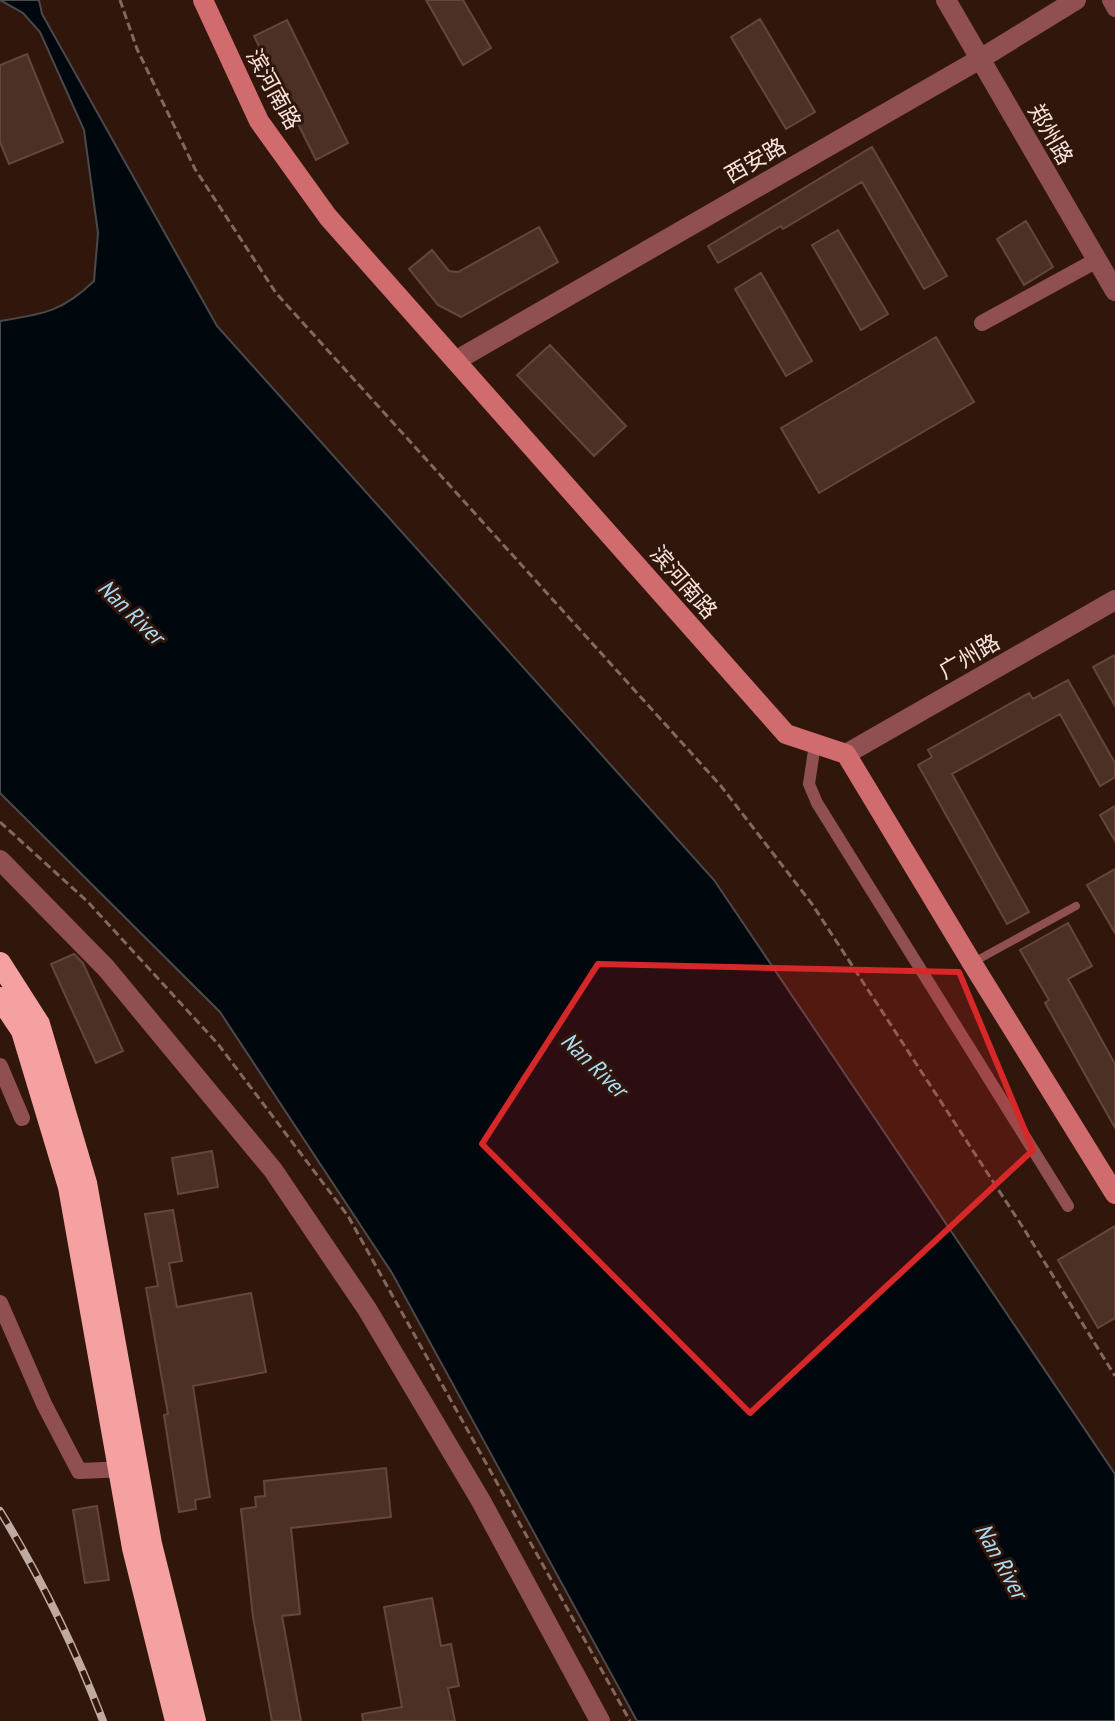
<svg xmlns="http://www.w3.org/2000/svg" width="1115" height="1721" viewBox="0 0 1115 1721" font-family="'PT Sans Narrow','Noto Sans SC',sans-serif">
	<rect width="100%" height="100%" fill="#31160c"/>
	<!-- water -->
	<path fill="#00070d" stroke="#4a494b" stroke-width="2" d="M0 0H39L42 14 217 326 714 880 1115 1474V1721H637L392 1273 220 1012 0 793V321C43 314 62 312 94 281L98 233 84 130 40 32 23 13Z"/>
	<!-- building -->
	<path fill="#4d3025" stroke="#65463b" stroke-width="2" d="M426 0H463L491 48 463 65Z
		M760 19 815 112 786 129 731 37Z
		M287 20 348 143 316 160 254 36Z
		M27 54 63 142 9 164 0 142V65Z
		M872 147 947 276 924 289 862 182 783 229 781 226 718 263 708 246Z
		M1026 221 1053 267 1024 285 997 239Z
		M539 227 558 262 461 317 438 305 409 269 432 250 449 271 458 272Z
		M838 230 888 314 861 330 812 245Z
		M761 273 812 361 786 376 735 289Z
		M936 337 974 402 819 493 781 428Z
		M550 345 626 426 594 456 517 375Z
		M1115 655V706L1093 667Z
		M1068 680 1115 763V777L1100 786 1060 714 952 774 1029 912 1007 924 918 765 932 757 928 750 1029 693 1033 699Z
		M1115 806V841L1100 815Z
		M1115 869V933L1087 885Z
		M1068 923 1092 966 1068 979 1115 1064V1128L1045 1003 1049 1000 1020 950Z
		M74 954 83 963 123 1051 96 1063 51 964Z
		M212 1151 218 1187 178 1194 172 1158Z
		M173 1210 182 1261 169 1263 177 1307 251 1293 266 1372 193 1386 210 1497 195 1500 196 1509 179 1512 164 1415 168 1414 146 1288 158 1286 145 1214Z
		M1115 1226V1318L1098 1328 1058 1260Z
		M386 1468 391 1517 291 1528 300 1614 282 1616 301 1721H272L253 1617 241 1509 256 1507 255 1497 265 1496 264 1481Z
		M97 1506 109 1580 85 1583 73 1510Z
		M432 1598 441 1646 451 1644 459 1686 448 1688 455 1721H363L362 1714 402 1707 384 1607Z"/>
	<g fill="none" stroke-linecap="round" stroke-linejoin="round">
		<!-- path -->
		<path stroke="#816960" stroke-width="3" stroke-dasharray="8 4" stroke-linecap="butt" d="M120 0 137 49 195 169 276 293 721 786 812 904 1024 1229 1115 1376
			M0 822 88 902 218 1044 348 1216 630 1721"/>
		<!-- service -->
		<path stroke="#905052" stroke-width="8" d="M972 963 1076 906"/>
		<!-- pedestrian -->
		<path stroke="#905052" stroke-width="12" d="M815 744 809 784 817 803 1068 1206"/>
		<!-- minor -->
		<path stroke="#905052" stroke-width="16" d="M1110 0 1115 9
			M982 323 1097 260
			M0 1066 22 1118
			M0 1303 44 1404 79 1471 128 1469"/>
		<!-- tertiary -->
		<path stroke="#905052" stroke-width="20" d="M946 0 1115 291
			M457 360 980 59 1076 0
			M846 754 1115 600
			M0 860 106 968 273 1170 367 1309 481 1501 600 1721"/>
		<!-- secondary -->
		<path stroke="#d06b6e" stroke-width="20" d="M203 0 259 121 328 217 786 734 846 754 972 963 1115 1194"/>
		<!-- trunk -->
		<path stroke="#f5a0a1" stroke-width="22" d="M0 963 39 1024 86 1183 151 1544 195 1721
			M0 998 22 1031 69 1187 133 1548 176 1721"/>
		<!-- rail casing -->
		<g stroke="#bfa9a1" stroke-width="8">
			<path id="rail" d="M0 1511C41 1578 75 1648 103 1721"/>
		</g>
		<!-- rail -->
		<use href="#rail" stroke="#31160c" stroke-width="5" stroke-dasharray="15" stroke-linecap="butt"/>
	</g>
	<!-- marked area -->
	<path fill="#d62828" fill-opacity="0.2" stroke="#d62828" stroke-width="6" stroke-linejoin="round" d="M598 964 959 972 1033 1150 750 1413 482 1144Z"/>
	<g text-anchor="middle" stroke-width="6" stroke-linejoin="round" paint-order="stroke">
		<!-- street labels -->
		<g font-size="22" fill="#f8e4dd" stroke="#31160c">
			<text transform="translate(274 89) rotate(61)" y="8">滨河南路</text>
			<text transform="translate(1051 134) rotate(60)" y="8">郑州路</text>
			<text transform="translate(755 160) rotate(-30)" y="8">西安路</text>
			<text transform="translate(684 582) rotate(49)" y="8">滨河南路</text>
			<text transform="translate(969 656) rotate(-30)" y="8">广州路</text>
		</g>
		<!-- water labels -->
		<g font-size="24" font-style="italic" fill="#a7dcf3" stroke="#31160c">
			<text transform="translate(131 612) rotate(44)" y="8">Nan River</text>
			<text transform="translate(594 1065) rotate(44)" y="8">Nan River</text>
			<text transform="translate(1001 1561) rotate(61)" y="8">Nan River</text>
		</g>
	</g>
</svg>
